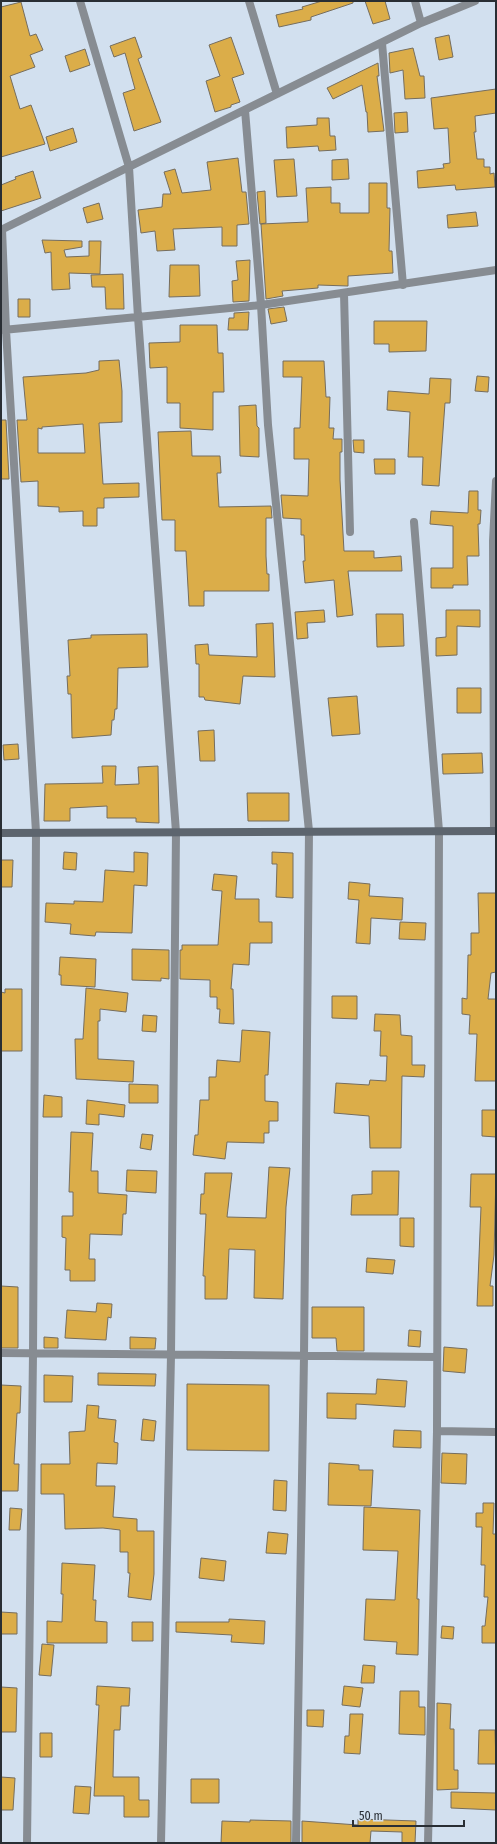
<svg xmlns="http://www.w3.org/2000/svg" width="497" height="1844" viewBox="0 0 497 1844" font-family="'Fira Sans Condensed',sans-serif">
	<rect width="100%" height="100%" fill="#d2e0ef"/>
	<!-- building -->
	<path fill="#dbad49" stroke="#756d5e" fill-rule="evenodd" d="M322 1H353V3L311 17V20L279 27 276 15 303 9 302 7Z
		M365 1H385L390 19 373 24Z
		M21 2 30 36 36 34 43 50 30 55 35 67 10 76 20 109 31 105 45 144 1 157V7Z
		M449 35 453 57 439 60 435 38Z
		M135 37 142 57 138 59 161 122 134 131 123 93 135 89 125 53 114 57 110 46Z
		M231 37 244 74 232 78 240 102 231 105V107L215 112 206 81 220 76 209 45Z
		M413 48 420 76H424L425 98 405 99 403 70 390 73 389 53Z
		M85 49 90 65 70 72 65 56Z
		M378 63 379 76H377L384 131 368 132 367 112H366L362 85 333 99 327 88Z
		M496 89V113L475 116 476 132H474L477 159H484V167H490V174L494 173 495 187 456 190 455 185 418 188 417 171 444 168 443 164 450 163 448 128 434 129 431 98Z
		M407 112 408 132 395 133 394 113Z
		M317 118H329L330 136H335L336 150 319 151 318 146 287 148 286 127 317 125Z
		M73 128 77 142 50 151 46 137Z
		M238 158 242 192H246L249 224 237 225V246H222V227L173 229 175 250 157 251 155 231 141 233 138 210 162 207 163 194H171L164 172 175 169 182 193 211 190 207 162Z
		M294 159 297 196 277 197 274 160Z
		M348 159 349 179 332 180V160Z
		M33 171 41 198 1 211V185L16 179 15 177Z
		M369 183H387V208H390L389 251H392L393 273 348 276V286L318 285V288L282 291 283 296 266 299 261 224 308 222 306 188 331 187V203H340V213H369Z
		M265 191 266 223 260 224 257 192Z
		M99 203 103 219 87 223 83 208Z
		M476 212 478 226 448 228 447 215Z
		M42 240 82 241V247L64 250 66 257 89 256V241H101L100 274 69 273 70 289 52 290 51 252 45 253Z
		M250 260 249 301 233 302 232 281 238 280 236 261Z
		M170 265H199L200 296 169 297Z
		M123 274 124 309H106L105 287H92L91 275Z
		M18 299H30V317H18Z
		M284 307 287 321 271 324 268 309Z
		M249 312 248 330H228L229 318H234V313Z
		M374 321H427L426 351 389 352V344H374Z
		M180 325H217L218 353H223L224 392H213V430L180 428V403H167V367L150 368 149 343 180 342Z
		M119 360 122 391V422L99 423 103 484 139 483V497L104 498V508H97V526H83V511L59 512V507L38 506V481L21 482 17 420H27L23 377 86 373 99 370V361ZM83 424 85 453H38V428L42 429V427Z
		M283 361H324L326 397H330L329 428H334L333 439H342V452H340V480L344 551H374V558L401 556 402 571H348L353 615 337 617 334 580 305 583 303 561H305L304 535H301V519L283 518 281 495 308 496 309 459H294V428H300L302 377H283Z
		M477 376 489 377 488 392 475 391Z
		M430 378 451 379 450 403H445L439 486 422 485 423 457H408L410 412 387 410 388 391 429 394Z
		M256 405 257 426 259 428V457L240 456 239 406Z
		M1 420H6L9 479H1Z
		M191 431 192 456H220L221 473H217L219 507 271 506 272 518H266V556L267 574H269V591H204V606H189L186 551H175V520H162L158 432Z
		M353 440H364V453L354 452Z
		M374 459H395V474H375Z
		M469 491H478V510H481L480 524H478L479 556H467L468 585H453V588H431V568H453V526L430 524 431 511 468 513Z
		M324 610 325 622 307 623 308 638 297 639 295 612Z
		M446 610H480V627L457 626V655L436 656V638L446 637Z
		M376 614H403L404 646 377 647Z
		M273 623 275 677 243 676 240 704 205 700 204 697H199V664H196L195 645 208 644 209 655 257 657 256 624Z
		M147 634 148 667 118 668 117 709H115L114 720H112L111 735 72 738 71 694H68L67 676H70L68 640 91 638V635Z
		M457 688H481V713H457Z
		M357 696 360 734 332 736 328 698Z
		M214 730 215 761H200L198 731Z
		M18 744 19 759 4 760 3 745Z
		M482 753 483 773 443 774 442 754Z
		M102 766H116L115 785 139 784 138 767 158 766 159 823 136 822V818H107V806L70 808V821H44L45 784 103 783Z
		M247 793H289V821H248Z
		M64 852 77 853 76 870 63 869Z
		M134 852 148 853 147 886 134 885 132 933 96 932 95 936 70 934 71 924 45 922 46 903 74 904V901L103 902 105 870 134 872Z
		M272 852 293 853V898L276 897 277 864H272Z
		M1 860H13L12 887H1Z
		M214 874 237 876 235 899H259V922H272V943H250L249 965 233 964 231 989H233L234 1024 219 1023 220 1009H217V997H210V980L180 979V950H182V945H218L222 891 212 890Z
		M349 882 370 884 369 896 403 898 402 920 371 918 370 944 356 943 359 900 348 899Z
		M478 893H496V972L491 973 488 999H496V1081H475L477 1034H469L470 1015 462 1014V998L467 999 468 955H471V933H479Z
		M400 922 426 923 425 940 399 939Z
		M132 949 169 950V979L161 978V981L132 980Z
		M60 957 96 959 95 987 61 985V975H59Z
		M86 988 128 993 126 1012 100 1009V1021H98V1059L134 1061 133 1082 76 1079 75 1039H83Z
		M5 989H22V1051H1V992L5 993Z
		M332 996H357V1019L332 1018Z
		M375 1014 400 1015 401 1035 412 1036V1065H425L424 1077 402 1076 401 1148H370L369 1116 334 1113 336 1083 369 1085 370 1080 386 1081 387 1056H380L381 1031H374Z
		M143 1015 157 1016 156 1032 142 1031Z
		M242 1030 270 1032 268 1075H265V1101L278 1102V1121H269V1133H264V1143L227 1142 225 1159 193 1155 195 1135H198L200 1100H209V1077H216L217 1060 240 1062Z
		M129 1084 158 1085V1103H129Z
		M44 1095 62 1097V1117H43Z
		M87 1100 125 1105 124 1117 99 1114V1125L86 1124Z
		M482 1110H496V1137L482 1136Z
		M71 1132 93 1133 91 1171H98V1193L127 1195 126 1214H123L122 1235 90 1234 89 1259H95V1281H70V1270H65L66 1238 62 1237V1216H73V1192H69Z
		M142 1134 153 1135 151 1150 140 1148Z
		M269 1167 290 1168 286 1207 283 1299 254 1298 255 1250 229 1249 227 1299H205V1276H203L206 1214H200L201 1194H204L205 1173H232L227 1217 266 1218Z
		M127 1170 157 1171 156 1193 126 1191Z
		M372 1171H399L398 1215H351L352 1195 372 1194Z
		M471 1174H496L494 1255 490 1286H493V1306H477L481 1207H470Z
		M400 1218H414V1247L400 1246Z
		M367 1258 395 1260 393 1274 366 1272Z
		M1 1286 18 1287V1348H1Z
		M97 1303 112 1304 111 1318 108 1317 106 1340 65 1338 67 1310 96 1312Z
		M312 1307H364V1351H337L336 1338H312Z
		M409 1330 421 1331 420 1347 408 1346Z
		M44 1337 58 1338V1348H44Z
		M130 1337 156 1338 155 1349H130Z
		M444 1347 467 1349 465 1373 443 1371Z
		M98 1373 156 1374 155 1386 98 1385Z
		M44 1375 73 1376 72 1402H44Z
		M377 1379 407 1381 405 1407 356 1404V1419L327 1418V1393L376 1394Z
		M187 1384 269 1385V1451L187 1450Z
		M1 1385 21 1386 20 1413H17L14 1464H19L18 1491H1Z
		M87 1405 99 1406 98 1418 116 1420 114 1442 118 1443 117 1464 97 1463 96 1486H115L113 1517 137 1519V1531H154V1574L151 1600 128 1597 130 1573H128V1552H120V1530L103 1528 65 1529 64 1494H41V1464H70L69 1432 85 1431Z
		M143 1419 156 1421 154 1441 141 1440Z
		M394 1430 421 1431V1448L393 1447Z
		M442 1453 467 1454 466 1484 441 1483Z
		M329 1463 359 1465V1470H373L371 1506 328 1505Z
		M274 1480 287 1481 286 1511 273 1510Z
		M483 1503H494L493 1534H496V1643H482V1626H485L488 1597H484L485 1565H481L482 1527H476V1513H483Z
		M364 1507 420 1510 417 1599H419L418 1655 396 1654 397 1642 364 1640 366 1599 395 1600 398 1551 363 1550Z
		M10 1508 22 1509 20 1530H9Z
		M268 1532 288 1534 286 1554 266 1553Z
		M201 1558 226 1561 224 1581 199 1578Z
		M62 1563 95 1565 93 1600H96L95 1621 107 1622V1643H47V1621L62 1622 63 1594H61Z
		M1 1612 17 1613V1634H1Z
		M229 1619 265 1621 264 1644 231 1642 232 1635 176 1632V1622H229Z
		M132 1622H153V1641H132Z
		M442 1626 454 1627 453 1639 441 1638Z
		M42 1644 54 1645 51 1676 39 1675Z
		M363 1665 375 1666 374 1683H361Z
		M97 1686 130 1688 129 1706H121L120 1730H114L113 1777H139V1800H149V1817H124V1796H94L99 1705H96Z
		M344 1686 363 1688 360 1707 342 1705Z
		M1 1687 17 1688 16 1732H1Z
		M400 1691H419V1707H425V1735L399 1734Z
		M437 1703 451 1704 450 1729H454V1770H458V1789L437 1790Z
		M307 1710H324L323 1727 307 1726Z
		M350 1714H363L360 1754 344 1753 345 1736H349Z
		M479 1730H495L496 1764H478Z
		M40 1733H52V1757H40Z
		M1 1777 15 1778 13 1810H1Z
		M191 1779H219V1803H191Z
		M75 1786 91 1787 89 1814 73 1813Z
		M451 1792 496 1793V1810L451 1808Z
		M358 1819 416 1821 415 1843H402V1832L371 1831 370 1843H302V1821L358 1825Z
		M250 1820 291 1821V1843H221L222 1821 250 1822Z"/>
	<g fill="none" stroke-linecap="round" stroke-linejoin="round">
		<!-- street -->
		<path stroke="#878c92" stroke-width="8" d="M80 1 129 167 138 317 176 832 171 1355 161 1843
			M249 1 277 94
			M415 1 421 23
			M382 43 403 285
			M245 110 261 305 268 425 309 831 304 1356 296 1843
			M2 229 6 330 36 832 33 1354 27 1843
			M1 230 421 23 475 1
			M344 293 350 532
			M3 330 261 305 496 270
			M414 522 439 831 437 1431 428 1843
			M494 831 493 541 496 481
			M1 1353 437 1357
			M437 1431 496 1432"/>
		<!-- secondary -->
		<path stroke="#5d656e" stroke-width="8" d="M1 833 496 831"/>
	</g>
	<!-- border -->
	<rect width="497" height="1844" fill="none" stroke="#292e34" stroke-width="4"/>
	<!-- scale -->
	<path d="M353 1820v6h111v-6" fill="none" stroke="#292e34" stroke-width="2"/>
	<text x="359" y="1820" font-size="12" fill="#292e34" stroke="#d2e0ef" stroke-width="3" paint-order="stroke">50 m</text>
</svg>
